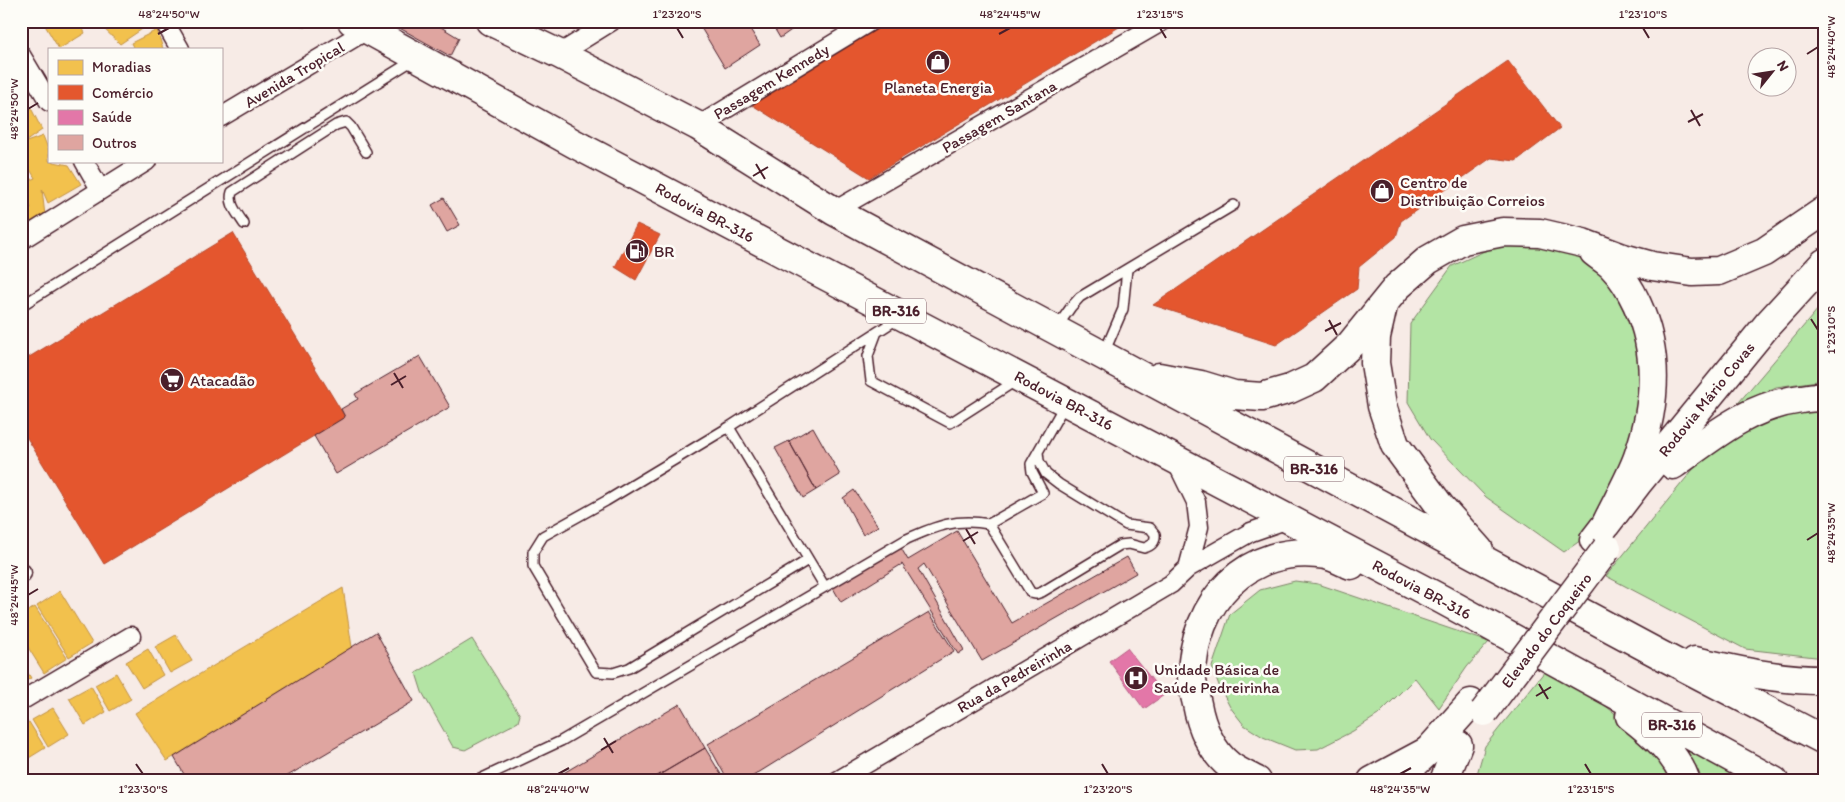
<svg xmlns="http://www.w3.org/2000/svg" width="1845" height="802" viewBox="0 0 1845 802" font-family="Itim,sans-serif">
	<rect width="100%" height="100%" fill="#f7ebe6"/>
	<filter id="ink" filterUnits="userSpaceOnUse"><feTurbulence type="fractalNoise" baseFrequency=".02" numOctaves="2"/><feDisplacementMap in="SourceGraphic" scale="10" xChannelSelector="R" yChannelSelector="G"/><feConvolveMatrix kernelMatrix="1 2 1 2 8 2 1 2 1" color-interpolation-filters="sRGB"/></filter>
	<g filter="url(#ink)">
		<!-- green -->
		<path fill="#b3e4a4" stroke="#7e8268" d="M1558 237 1607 275 1642 350 1639 406 1607 522 1564 552 1486 497 1430 439 1408 402 1410 324 1452 266 1493 247Z
			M1824 302V380L1776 387 1734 408Z
			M1790 407 1824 414V658L1745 649 1606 576 1704 456Z
			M1295 581 1318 584 1489 642 1467 667 1439 708 1415 678 1378 715 1353 731 1318 749 1295 750 1263 737 1244 725 1230 707 1220 688 1212 667 1230 614 1260 590Z
			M472 639 520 715 518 722 465 750 453 747 422 692 416 673Z
			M1545 671 1581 686 1649 741 1673 781H1475L1485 746Z
			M1680 744 1746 781H1692Z"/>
		<!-- homes -->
		<path fill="#f2c14e" stroke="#c09044" d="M79 21 85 33 59 49 43 22Z
			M108 21H154L120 44 101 26Z
			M157 30 163 49H134L131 43Z
			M21 83 30 95 21 101Z
			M28 102 42 130 22 144 21 106Z
			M43 136 49 151V161L69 165 81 184 48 203 42 189 45 216 23 228 21 211 31 208 21 184 35 178 21 154V144Z
			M343 588 352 647 167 761 135 713Z
			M60 591 92 643 69 657 37 606Z
			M35 607 67 658 44 673 21 636V615Z
			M176 635 192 661 170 673 155 647Z
			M148 649 163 675 142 688 126 662Z
			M21 662 31 678 21 684Z
			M116 673 131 699 110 711 95 685Z
			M91 686 106 712 85 725 69 698Z
			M53 708 69 734 48 747 32 720Z
			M29 722 45 748 24 761 21 757V727Z"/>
		<!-- shops -->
		<path fill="#e4572e" stroke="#b6462d" d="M882 21H1129L869 178 749 103Z
			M1508 61 1560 128 1516 161 1491 158 1401 221 1396 237 1359 267 1357 289 1276 345 1153 305Z
			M637 224 660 235 636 280 615 267Z
			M233 233 345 417 104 564 21 428V362Z"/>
		<!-- health -->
		<path fill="#e377a8" stroke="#b55d82" d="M1127 648 1164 695 1144 709 1109 661Z"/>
		<!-- building -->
		<path fill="#dfa5a0" stroke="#4a1f2b" d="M387 21H431L459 38 450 56Z
			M697 21H745L760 45 725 68Z
			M770 21H804L780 38Z
			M444 198 460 225 447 232 432 205Z
			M420 356 450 407 336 474 314 436 345 417 341 409 358 399 355 394Z
			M813 427 840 475 816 490 789 441Z
			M789 441 816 490 803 498 775 448Z
			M854 490 878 526 863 535 843 498Z
			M957 531 1012 623 1127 557 1136 573 982 661 924 564 918 569 964 650 958 654 902 564 841 602 833 588 901 548 908 560Z
			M929 612 954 651 745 781H728L708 744Z
			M376 632 414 701 279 781H188L174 757Z
			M680 704 705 748 649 781H550Z
			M705 748 725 781H649Z"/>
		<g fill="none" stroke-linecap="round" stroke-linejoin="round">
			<!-- lane casing -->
			<g stroke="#4a1f2b" stroke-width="12">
				<path id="lane" d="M244 224C238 214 228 204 232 192L336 125 346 122 351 127 366 152
					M21 306 415 59
					M1057 327 1071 307 1080 297 1234 205
					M877 332 868 356 871 381 950 423 1017 380
					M1104 353 1123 309 1127 269
					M729 427 825 587
					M1038 452 1039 461 1046 474 1059 484 1126 525 1150 528 1155 534C1156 541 1152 546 1144 548L1129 544 1120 545 1042 592 1036 594 1031 593 989 524 1043 493 1032 472 1031 464 1065 404
					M808 560 629 668 613 673 596 672 533 566V552L543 536 606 501 729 427 899 318
					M476 781 561 741 907 539C936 526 956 518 989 524"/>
			</g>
			<!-- street casing -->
			<g stroke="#4a1f2b" stroke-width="21">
				<path id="street" d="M164 21 180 49
					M559 54 612 21
					M21 55 49 102
					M221 117 367 30
					M698 126 871 21
					M84 161 100 189
					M834 211 1163 21
					M21 240 147 161
					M1176 461 1196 502 1199 527 1188 568
					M21 574 22 573
					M21 701 131 636
					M837 781 1171 584 1188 568 1251 532 1288 519"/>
			</g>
			<!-- primary casing -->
			<g stroke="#4a1f2b" stroke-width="31">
				<path id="primary" d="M1594 540 1637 484 1768 324 1824 263
					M1411 767 1428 751 1471 703"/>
			</g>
			<!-- highway casing -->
			<g stroke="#4a1f2b" stroke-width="31">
				<path id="highway" d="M352 21 575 144 1441 599 1774 781
					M490 21 559 54 698 126 834 211 1659 654 1824 740
					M1594 252C1600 257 1607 261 1612 266 1623 277 1631 291 1637 304 1660 354 1656 406 1638 457 1630 479 1617 501 1607 522
					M1383 306 1376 337 1375 363 1382 406 1395 445 1440 506 1479 550
					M1159 377 1201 385 1234 395 1262 397 1290 389 1314 378 1350 345 1397 287 1428 260 1463 240 1503 232 1540 233 1583 243 1623 258 1652 266 1692 272 1719 271 1764 252 1824 211
					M1673 465C1715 435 1748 406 1801 399 1809 398 1816 396 1824 398
					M1695 661C1739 671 1778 680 1824 680
					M1630 716C1653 734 1676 753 1686 781
					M1257 781C1248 776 1238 772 1230 766 1211 751 1201 726 1197 704 1195 695 1192 686 1192 678 1192 602 1248 542 1326 555 1334 557 1343 562 1351 565
					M1372 781 1428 751
					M1444 781 1458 745"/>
			</g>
			<!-- path -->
			<path stroke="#4a1f2b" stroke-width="3" stroke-dasharray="5 4" stroke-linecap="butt" d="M294 21 304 26 306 21"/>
			<!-- lane -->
			<use href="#lane" stroke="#fdfcf7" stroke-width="9"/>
			<!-- street -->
			<use href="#street" stroke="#fdfcf7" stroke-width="18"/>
			<!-- primary -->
			<use href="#primary" stroke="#fdfcf7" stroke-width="28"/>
			<!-- highway -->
			<use href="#highway" stroke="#fdfcf7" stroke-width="28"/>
			<!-- primary-bridge casing -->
			<g stroke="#4a1f2b" stroke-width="31" stroke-linecap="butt">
				<path id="primary-bridge" d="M1484 712 1607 548"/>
			</g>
			<!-- primary-bridge -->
			<use href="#primary-bridge" stroke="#fdfcf7" stroke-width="28"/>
		</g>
	</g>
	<!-- ticks -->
	<path fill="none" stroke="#4a1f2b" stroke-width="2" d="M677 28 683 38M1160 28 1166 38M1643 28 1649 38M158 34 169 28M999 34 1010 28M1807 54 1818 47M28 109 38 103M1691 110 1700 126M1688 122 1703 114M756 164 765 179M753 176 768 167M1811 319 1818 330M1329 320 1337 335M1325 331 1341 323M394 373 403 388M391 385 406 376M966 529 975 544M1807 540 1818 533M963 541 978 532M28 595 38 589M1539 684 1548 699M1536 696 1551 687M604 738 613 753M601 750 616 741M136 764 143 774M1102 764 1108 774M1585 764 1591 774M558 774 569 768M1400 774 1411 768"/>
	<!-- icons -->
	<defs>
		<g id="shop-disc" transform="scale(1.25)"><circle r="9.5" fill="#4a1f2b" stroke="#fdfcf7"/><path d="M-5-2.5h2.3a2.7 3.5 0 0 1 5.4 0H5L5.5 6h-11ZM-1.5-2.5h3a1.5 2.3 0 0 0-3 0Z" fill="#fff"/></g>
		<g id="fuel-disc" transform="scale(1.25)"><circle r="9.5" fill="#4a1f2b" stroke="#fdfcf7"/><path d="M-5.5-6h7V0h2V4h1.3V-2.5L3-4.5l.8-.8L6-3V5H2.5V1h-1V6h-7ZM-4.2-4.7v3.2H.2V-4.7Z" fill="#fff"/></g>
		<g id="supermarket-disc" transform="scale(1.25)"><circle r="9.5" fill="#4a1f2b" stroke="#fdfcf7"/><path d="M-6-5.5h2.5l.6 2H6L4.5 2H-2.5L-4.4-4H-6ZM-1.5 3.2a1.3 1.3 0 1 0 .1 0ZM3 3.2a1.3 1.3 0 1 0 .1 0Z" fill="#fff"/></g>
		<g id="hospital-disc" transform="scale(1.25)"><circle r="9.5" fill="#4a1f2b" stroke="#fdfcf7"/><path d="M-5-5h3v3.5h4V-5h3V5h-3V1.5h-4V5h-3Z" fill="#fff"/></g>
	</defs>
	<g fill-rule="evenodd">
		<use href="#shop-disc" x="938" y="62"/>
		<use href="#shop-disc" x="1382" y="191"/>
		<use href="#fuel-disc" x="637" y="251"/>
		<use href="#supermarket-disc" x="172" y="380"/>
		<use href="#hospital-disc" x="1136" y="678"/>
	</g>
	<g text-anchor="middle" stroke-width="5" stroke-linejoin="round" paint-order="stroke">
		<!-- shield labels -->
		<g fill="#fdfcf7" stroke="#806168" stroke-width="1">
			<rect x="866" y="298.5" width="60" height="25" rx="4"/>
			<rect x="1284" y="456.5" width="60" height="25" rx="4"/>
			<rect x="1642" y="712.5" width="60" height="25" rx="4"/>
		</g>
		<g font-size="15" font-weight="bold" fill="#4a1f2b">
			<text x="896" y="316">BR-316</text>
			<text x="1314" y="474">BR-316</text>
			<text x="1672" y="730">BR-316</text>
		</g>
		<!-- street labels -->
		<g font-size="16" fill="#4a1f2b" stroke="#fdfcf7">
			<text transform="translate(294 74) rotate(-31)" y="6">Avenida Tropical</text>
			<text transform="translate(771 81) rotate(-31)" y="6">Passagem Kennedy</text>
			<text transform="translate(999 116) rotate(-30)" y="6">Passagem Santana</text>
			<text transform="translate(705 212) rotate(28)" y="6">Rodovia BR-316</text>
			<text transform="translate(1706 399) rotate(-51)" y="6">Rodovia Mário Covas</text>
			<text transform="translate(1064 400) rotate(28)" y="6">Rodovia BR-316</text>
			<text transform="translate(1422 589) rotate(28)" y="6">Rodovia BR-316</text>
			<text transform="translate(1546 630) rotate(-53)" y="6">Elevado do Coqueiro</text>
			<text transform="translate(1014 676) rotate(-30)" y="6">Rua da Pedreirinha</text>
		</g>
		<!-- poi labels -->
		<g font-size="16" fill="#4a1f2b" stroke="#fdfcf7" text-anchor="start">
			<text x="938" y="93" text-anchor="middle">Planeta Energia</text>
			<text x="1400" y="188">Centro de<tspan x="1400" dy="18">Distribuição Correios</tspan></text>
			<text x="654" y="257">BR</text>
			<text x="190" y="386">Atacadão</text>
			<text x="1154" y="675">Unidade Básica de<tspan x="1154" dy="18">Saúde Pedreirinha</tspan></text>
		</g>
	</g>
	<!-- margin -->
	<rect width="1845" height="802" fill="none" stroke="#fdfcf7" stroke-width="55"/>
	<!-- legend -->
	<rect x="48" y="48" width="175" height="115" fill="#fdfcf7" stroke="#b5a4a5"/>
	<rect x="58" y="60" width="25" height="15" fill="#f2c14e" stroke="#b5a4a5"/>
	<text x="92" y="72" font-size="15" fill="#4a1f2b">Moradias</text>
	<rect x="58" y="85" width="25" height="15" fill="#e4572e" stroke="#b5a4a5"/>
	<text x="92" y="98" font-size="15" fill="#4a1f2b">Comércio</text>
	<rect x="58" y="110" width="25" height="15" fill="#e377a8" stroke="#b5a4a5"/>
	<text x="92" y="122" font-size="15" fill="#4a1f2b">Saúde</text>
	<rect x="58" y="135" width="25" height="15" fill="#dfa5a0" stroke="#b5a4a5"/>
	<text x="92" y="148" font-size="15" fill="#4a1f2b">Outros</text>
	<!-- north arrow -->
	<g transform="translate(1772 72) rotate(60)"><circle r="24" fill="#fdfcf7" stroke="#b5a4a5"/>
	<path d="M0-4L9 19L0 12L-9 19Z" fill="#4a1f2b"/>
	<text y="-8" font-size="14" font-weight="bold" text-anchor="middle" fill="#4a1f2b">N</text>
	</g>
	<rect x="28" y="28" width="1790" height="746" fill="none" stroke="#4a1f2b" stroke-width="2"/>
	<g font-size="12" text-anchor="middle" fill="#4a1f2b">
		<text x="169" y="18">48°24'50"W</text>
		<text x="677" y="18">1°23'20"S</text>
		<text x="1010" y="18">48°24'45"W</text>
		<text x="1160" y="18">1°23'15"S</text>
		<text x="1643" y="18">1°23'10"S</text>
		<text transform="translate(1831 47) rotate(-90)" y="4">48°24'40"W</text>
		<text transform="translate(14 109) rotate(-90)" y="4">48°24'50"W</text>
		<text transform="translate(1831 330) rotate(-90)" y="4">1°23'10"S</text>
		<text transform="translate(1831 533) rotate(-90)" y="4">48°24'35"W</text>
		<text transform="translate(14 595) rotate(-90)" y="4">48°24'45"W</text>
		<text x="143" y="793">1°23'30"S</text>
		<text x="558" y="793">48°24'40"W</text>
		<text x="1108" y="793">1°23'20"S</text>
		<text x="1400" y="793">48°24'35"W</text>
		<text x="1591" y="793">1°23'15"S</text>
	</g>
</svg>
